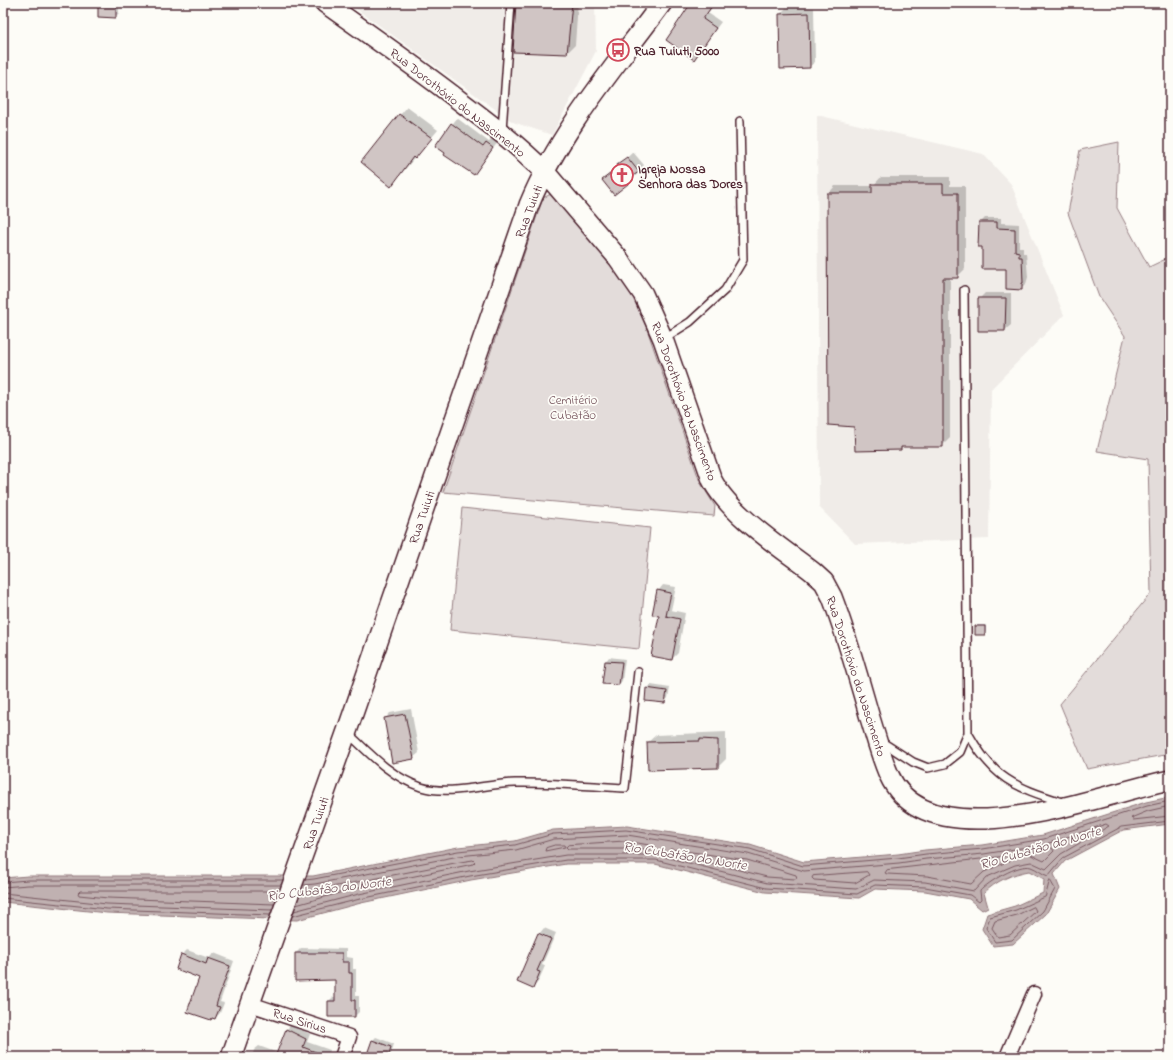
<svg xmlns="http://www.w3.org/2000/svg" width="1173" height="1060" viewBox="0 0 1173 1060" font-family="'Indie Flower',sans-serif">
	<rect width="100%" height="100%" fill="#fdfcf7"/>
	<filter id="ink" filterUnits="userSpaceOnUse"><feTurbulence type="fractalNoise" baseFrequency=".025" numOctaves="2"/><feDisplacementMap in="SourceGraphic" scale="8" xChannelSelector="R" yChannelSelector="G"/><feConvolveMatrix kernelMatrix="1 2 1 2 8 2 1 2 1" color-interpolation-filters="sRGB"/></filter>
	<g filter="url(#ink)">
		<!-- built -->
		<path fill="#f0ece8" d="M348 3H595L596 51 552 135 513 122Z
			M817 115 983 154 1011 184 1064 315 991 389 989 539 855 544 819 507Z"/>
		<!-- green -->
		<path fill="#e3dcda" stroke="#967e82" d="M1119 142 1117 208 1149 267 1170 257V754L1087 769 1060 704 1151 593 1148 459 1097 451 1125 336 1099 297 1068 213 1080 150Z
			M551 194 613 261 640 309 700 482 715 506 714 516 443 492 543 198Z
			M462 508 650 528 639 649 450 630Z"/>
		<!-- water -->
		<path fill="#c0b1b1" stroke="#91777b" d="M1170 797V824L1123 830 1065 861 1054 874 1060 889 1046 914 1013 944 993 946 982 929 987 914 1015 906 1043 893 1044 879 1029 871C1012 874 996 881 984 893L988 907 982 910 969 899 925 891 875 889 859 898 765 892 655 864H566L471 880 361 903 297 920 107 913 3 902V878L28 876H313L458 847 515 841 553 830 627 826 750 845 804 862 898 854 925 850 982 845 1043 835 1146 802Z"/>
		<!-- shadow -->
		<path fill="#0003" d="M99 3H119V13L115 17Z
			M517 3H578L575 45 567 53Z
			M692 3H715L708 13 721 22 694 58Z
			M786 8H814L815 62 809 67 780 14Z
			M407 107 438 130 391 186 400 115Z
			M457 118 489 142 493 138 498 142 474 174 436 146Z
			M633 152 644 165 633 179 614 194 603 180Z
			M881 177H950V186H965V269L957 277H950V438L942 446H904L901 449 855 426 828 194 835 186H873Z
			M985 218H1001V223L1019 224V247H1023V253H1026L1028 277 1026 284 1021 289 1007 268 984 246 980 223Z
			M985 293H1011V325L1005 330H979V299Z
			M663 585 676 587 671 610 685 613 678 653 672 659 660 615 658 591Z
			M977 625H986V632L985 634 976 626Z
			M609 657 625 659 622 681 619 684 603 683 606 661Z
			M651 685 670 688 668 698 665 702 647 689Z
			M411 709 419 753 413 758 385 719 390 713Z
			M726 732V759L718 767 648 742 656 735Z
			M544 928 556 933 542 965 545 966 538 982 533 988 539 934Z
			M301 948 346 949V957L353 958V969H356V996H359V1012L355 1016 329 1001 333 997H336V979L296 953Z
			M187 950 209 958 214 953 234 961 220 1002 224 1003 220 1013 215 1018 200 977 182 955Z
			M291 1025 310 1034 307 1042 330 1050 328 1057H252L254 1050 259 1046 278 1053 286 1030Z
			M376 1037 394 1044 390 1057H367L372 1041Z"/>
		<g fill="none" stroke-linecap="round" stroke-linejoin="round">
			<!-- shore -->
			<path stroke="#795961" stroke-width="1" d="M1170 806 1148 811 1131 818 1133 820 1170 816
				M626 841 649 845 651 848 649 849H568L566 847 568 845Z
				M555 845H564L565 847 545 851 546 848Z
				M1052 848 1054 851 1044 861 1031 855 1032 852Z
				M671 849 747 860 796 875 797 878 795 879 767 877 671 853 669 851Z
				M1010 856 1011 860 984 872 971 884 927 876 887 874 885 873 887 870Z
				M867 872 869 875 855 883 814 880 812 878 813 876Z
				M305 880 314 879 458 851 515 845 553 834 626 830 750 849 803 866 898 858 926 854 983 849 1044 839 1147 806 1170 801
				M1050 880 1055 889 1043 911 1012 940 995 942 986 928 990 917 1016 910 1045 897Z
				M3 882 28 880H283
				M3 887 28 885H281
				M3 893 107 904 272 910
				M3 898 107 909 270 915
				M274 904 108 898 79 895 78 893 80 891H279
				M296 905 357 888 473 864 475 862 473 860 460 862 316 890 301 891
				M1034 907 1036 911 1010 935 998 937 992 928 995 921 1017 915Z
				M294 911 359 894 469 871 566 855H657L767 883 856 889 874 880 925 882 974 891 987 877 1015 865 1031 862 1046 869 1061 854 1109 826 1106 824 1046 844 984 854 926 859 899 863 804 871 748 854 627 835 554 839 516 850 459 856 315 884 304 885
				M292 916 360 899 470 876 566 860H656L766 888 857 894 875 885 925 887 970 895 979 902 981 900 980 891C988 882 1019 863 1031 867 1037 869 1042 874 1048 876L1063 858 1121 827 1170 821"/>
		</g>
		<!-- building -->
		<path fill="#d0c5c4" stroke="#4a1f2b" d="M98 3H116V18L98 17Z
			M516 3H572L567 54 513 52Z
			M691 3H714L703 19 716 28 694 60 666 40Z
			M809 13 810 68 780 69 779 14Z
			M399 114 432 138 415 159 413 157 391 187 361 162Z
			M451 123 483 147 486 143 493 148 474 175 444 155 445 153 435 146Z
			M627 157 639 172 631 177 633 180 614 195 602 180 619 167 617 164Z
			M872 184H943V193H958V278H943V447H901V450L855 451 854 427 828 425 827 193H872Z
			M979 222H997V228L1015 229V251L1019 252V257H1022L1023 283H1022V290L1006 289V269H982V247H978Z
			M978 298H1006L1005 331H978Z
			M657 590 671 593 666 616 680 619 672 660 651 656 659 616 652 615Z
			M975 626H985V635H975Z
			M605 661 622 662 619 685 602 684Z
			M646 688 667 691 665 703 645 701Z
			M405 714 414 759 392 763 384 718Z
			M700 739 718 740V768L648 770 647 742 700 741Z
			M538 933 551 939 537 971 540 972 533 989 517 982Z
			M295 953H342V962H349V973H352V1000H355V1017H328V1001H335V980L295 981Z
			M181 954 206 964 208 958 230 966 218 999 216 1006 220 1007 215 1019 212 1018 211 1020 187 1012 199 978 176 969Z
			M286 1029 306 1039 303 1047 328 1057H275Z
			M372 1040 391 1047 388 1057H366Z"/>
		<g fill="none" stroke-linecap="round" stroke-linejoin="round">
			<!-- lane casing -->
			<g stroke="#4a1f2b" stroke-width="10">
				<path id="lane" d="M502 130 511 3
					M964 290 968 733
					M663 339 690 322 725 290 743 260 740 121
					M348 733C370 754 391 777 421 787 450 796 485 784 515 783 551 782 589 786 625 788L638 672
					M882 742 913 762 928 768 945 764 960 752 968 733C993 778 1014 787 1062 802"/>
			</g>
			<!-- street casing -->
			<g stroke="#4a1f2b" stroke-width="17">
				<path id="street" d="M250 1004 349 1037 342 1057
					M1007 1057 1034 994"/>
			</g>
			<!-- secondary casing -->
			<g stroke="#4a1f2b" stroke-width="22">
				<path id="secondary" d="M325 3C370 35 416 67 460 101 489 123 518 145 544 171L618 258 643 294 663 339 712 480C730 515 782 548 813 572L824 582 832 597C847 636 858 677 870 718 876 737 881 757 889 775 929 864 1102 793 1170 780
					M231 1057 347 731 529 205C560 130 615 67 662 3"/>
			</g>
			<!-- lane -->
			<use href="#lane" stroke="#fdfcf7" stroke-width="7"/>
			<!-- street -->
			<use href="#street" stroke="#fdfcf7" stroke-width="14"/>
			<!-- secondary -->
			<use href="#secondary" stroke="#fdfcf7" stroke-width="19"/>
		</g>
	</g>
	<!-- icons -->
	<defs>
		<g id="bus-ring" transform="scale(1.15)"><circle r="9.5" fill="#fdfcf7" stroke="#d1495b" stroke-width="1.5"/><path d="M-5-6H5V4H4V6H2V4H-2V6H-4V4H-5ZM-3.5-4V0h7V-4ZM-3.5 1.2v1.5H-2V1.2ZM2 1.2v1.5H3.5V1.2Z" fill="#d1495b"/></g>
		<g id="church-ring" transform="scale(1.15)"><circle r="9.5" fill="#fdfcf7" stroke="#d1495b" stroke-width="1.5"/><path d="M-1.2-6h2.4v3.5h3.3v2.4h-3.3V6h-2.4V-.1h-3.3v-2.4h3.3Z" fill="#d1495b"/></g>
	</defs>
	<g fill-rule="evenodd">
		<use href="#bus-ring" x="618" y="50"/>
		<use href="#church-ring" x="622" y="175"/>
	</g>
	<g text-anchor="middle" stroke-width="3.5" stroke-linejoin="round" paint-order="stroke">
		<!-- poi labels -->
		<g font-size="13" font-weight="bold" fill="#4a1f2b" stroke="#fdfcf7" text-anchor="start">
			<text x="634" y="55">Rua Tuiuti, 5000</text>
			<text x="638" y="173">Igreja Nossa<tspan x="638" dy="15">Senhora das Dores</tspan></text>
		</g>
		<!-- street labels -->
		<g font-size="13" fill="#4a1f2b" stroke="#fdfcf7">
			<text transform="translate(458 102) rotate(38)" y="5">Rua Dorothóvio do Nascimento</text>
			<text transform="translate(528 211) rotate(-69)" y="5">Rua Tuiuti</text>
			<text transform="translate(685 401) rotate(70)" y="5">Rua Dorothóvio do Nascimento</text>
			<text transform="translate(421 517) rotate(-71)" y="5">Rua Tuiuti</text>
			<text transform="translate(857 676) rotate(72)" y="5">Rua Dorothóvio do Nascimento</text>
			<text transform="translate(315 823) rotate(-71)" y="5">Rua Tuiuti</text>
			<text transform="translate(300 1020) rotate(18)" y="5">Rua Sirius</text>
		</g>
		<!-- park labels -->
		<g font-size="13" fill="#704e57" stroke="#fdfcf7">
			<text x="573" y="404">Cemitério<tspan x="573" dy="15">Cubatão</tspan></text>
		</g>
		<!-- water labels -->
		<g font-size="14" font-style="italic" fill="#73525a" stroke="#fdfcf7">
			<text transform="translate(1040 847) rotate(-16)" y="5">Rio Cubatão do Norte</text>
			<text transform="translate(685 855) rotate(9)" y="5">Rio Cubatão do Norte</text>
			<text transform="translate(329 888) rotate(-7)" y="5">Rio Cubatão do Norte</text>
		</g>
	</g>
	<!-- margin -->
	<rect width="1173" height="1060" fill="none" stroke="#fdfcf7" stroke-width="16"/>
	<rect x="8" y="8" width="1157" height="1044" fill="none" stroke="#4a1f2b" stroke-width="1.5" filter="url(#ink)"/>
</svg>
